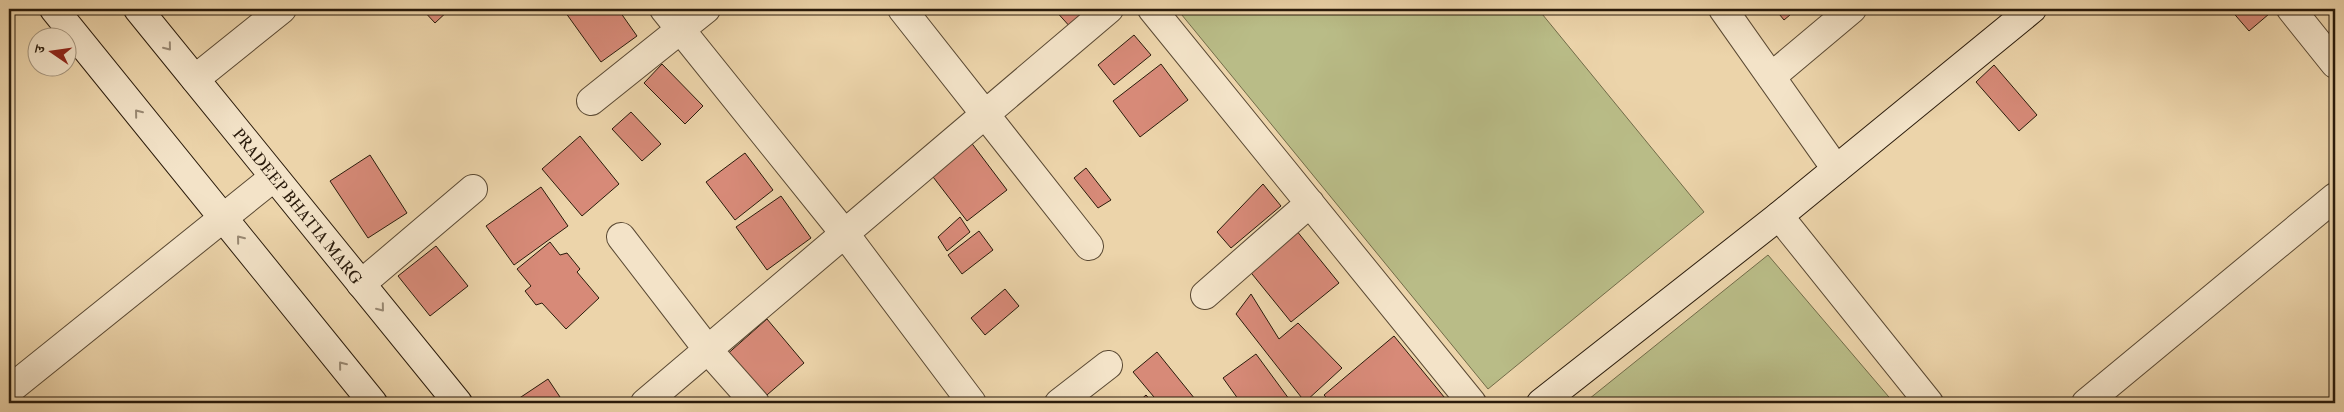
<svg xmlns="http://www.w3.org/2000/svg" width="2344" height="412" viewBox="0 0 2344 412" font-family="'IM FELL Double Pica','Noto Serif Devanagari',serif">
	<rect width="100%" height="100%" fill="#ecd4aa"/>
	<filter id="stains"><feTurbulence type="fractalNoise" baseFrequency=".004" numOctaves="4"/><feColorMatrix values="0 0 0 0 .2 0 0 0 0 .09 0 0 0 0 .02 0 0 0 .5 -.17"/></filter>
	<radialGradient id="worn" r=".72"><stop offset=".6" stop-color="#630" stop-opacity="0"/><stop offset="1" stop-color="#630" stop-opacity=".3"/></radialGradient>
	<!-- green -->
	<path fill="#b9bc87" stroke="#726c49" d="M1177 9H1538L1704 212 1488 389Z
		M1768 255 1894 403H1584Z"/>
	<!-- building -->
	<path fill="#d78a78" stroke="#2a1b0b" d="M422 9H450L435 23Z
		M563 9H618L637 36 601 62Z
		M1054 9H1095L1072 29Z
		M1775 9H1797L1784 20Z
		M2230 9H2264L2269 14 2249 31Z
		M1134 35 1151 55 1114 85 1098 65Z
		M662 64 703 106 685 124 644 83Z
		M1161 64 1188 100 1140 137 1113 101Z
		M1994 65 2037 115 2019 131 1976 82Z
		M631 112 661 144 642 161 612 129Z
		M580 136 619 184 582 216 542 169Z
		M970 141 1007 190 967 221 930 173Z
		M745 153 773 190 735 220 706 182Z
		M370 155 407 213 368 238 330 181Z
		M1086 168 1111 200 1098 208 1074 178Z
		M1263 184 1281 206 1231 248 1217 232Z
		M541 187 568 226 514 265 486 226Z
		M781 196 811 238 767 270 736 227Z
		M960 217 970 232 947 251 938 237Z
		M1296 230 1339 283 1291 322 1248 269Z
		M979 231 993 250 962 274 948 255Z
		M550 242 560 255 567 253 580 269 577 272 599 298 566 329 542 303 536 305 525 291 531 286 517 269Z
		M436 246 468 286 430 316 398 276Z
		M1005 289 1019 306 985 335 971 318Z
		M1251 294 1279 339 1298 323 1342 368 1305 402 1236 314Z
		M767 319 804 363 760 401 724 357Z
		M1394 336 1449 403H1331L1324 395Z
		M1157 352 1195 399 1190 403H1159L1133 372Z
		M1256 354 1292 403H1241L1223 378Z
		M548 379 564 403H512Z
		M1146 395 1153 403H1137Z"/>
	<g fill="none" stroke-linecap="round" stroke-linejoin="round">
		<!-- street casing -->
		<g stroke="#5a4933" stroke-width="30">
			<path id="street" d="M664 9 845 234 972 403
				M902 9 1089 246
				M1152 9 1472 403
				M1723 9 1836 169
				M2291 9 2335 64
				M1771 77 1852 9
				M195 79 282 9
				M591 101 706 9
				M1779 216 1929 403
				M621 237 708 350 755 403
				M361 284 473 189
				M1205 295 1310 203
				M9 390 274 177
				M645 403 1109 9
				M1059 403 1108 365
				M2086 403 2335 197"/>
		</g>
		<!-- secondary casing -->
		<g stroke="#2a1b0b" stroke-width="30">
			<path id="secondary" d="M54 9 373 403
				M138 9 458 403
				M1541 403 1779 216 2032 9"/>
		</g>
		<!-- street -->
		<use href="#street" stroke="#f3e3c8" stroke-width="28"/>
		<!-- secondary -->
		<use href="#secondary" stroke="#f3e3c8" stroke-width="28"/>
	</g>
	<!-- one-way arrows -->
	<defs><path id="oneway-chevron" d="M-2-3.5L2.5 0L-2 3.5" fill="none" stroke-width="1.6" stroke-linecap="round" stroke-linejoin="round" transform="scale(1.25)"/></defs>
	<g stroke="#998973">
		<use href="#oneway-chevron" transform="translate(168 47) rotate(51)"/>
		<use href="#oneway-chevron" transform="translate(138 113) rotate(-129)"/>
		<use href="#oneway-chevron" transform="translate(240 239) rotate(-129)"/>
		<use href="#oneway-chevron" transform="translate(381 308) rotate(51)"/>
		<use href="#oneway-chevron" transform="translate(342 365) rotate(-129)"/>
	</g>
	<g text-anchor="middle" stroke-width="4" stroke-linejoin="round" paint-order="stroke">
		<!-- street labels -->
		<g font-size="16" fill="#2a1b0b" stroke="#f3e3c8">
			<text transform="translate(298 206) rotate(51)" y="6">PRADEEP BHATIA MARG</text>
		</g>
	</g>
	<!-- margin -->
	<rect width="2344" height="412" fill="none" stroke="#ecd4aa" stroke-width="30"/>
	<rect x="10" y="10" width="2324" height="392" fill="none" stroke="#2a1b0b" stroke-width="2.5"/>
	<rect x="15" y="15" width="2314" height="382" fill="none" stroke="#2a1b0b"/>
	<!-- north arrow -->
	<g transform="translate(52 52) rotate(283)"><circle r="24" fill="#f3e3c8" stroke="#a3937c"/>
	<path d="M0-4L9 19L0 12L-9 19Z" fill="#8f2418"/>
	<text y="-8" font-size="14" font-weight="bold" text-anchor="middle" fill="#2a1b0b">उ</text>
	</g>
	<rect width="100%" height="100%" filter="url(#stains)"/>
	<rect width="100%" height="100%" fill="url(#worn)"/>
</svg>
